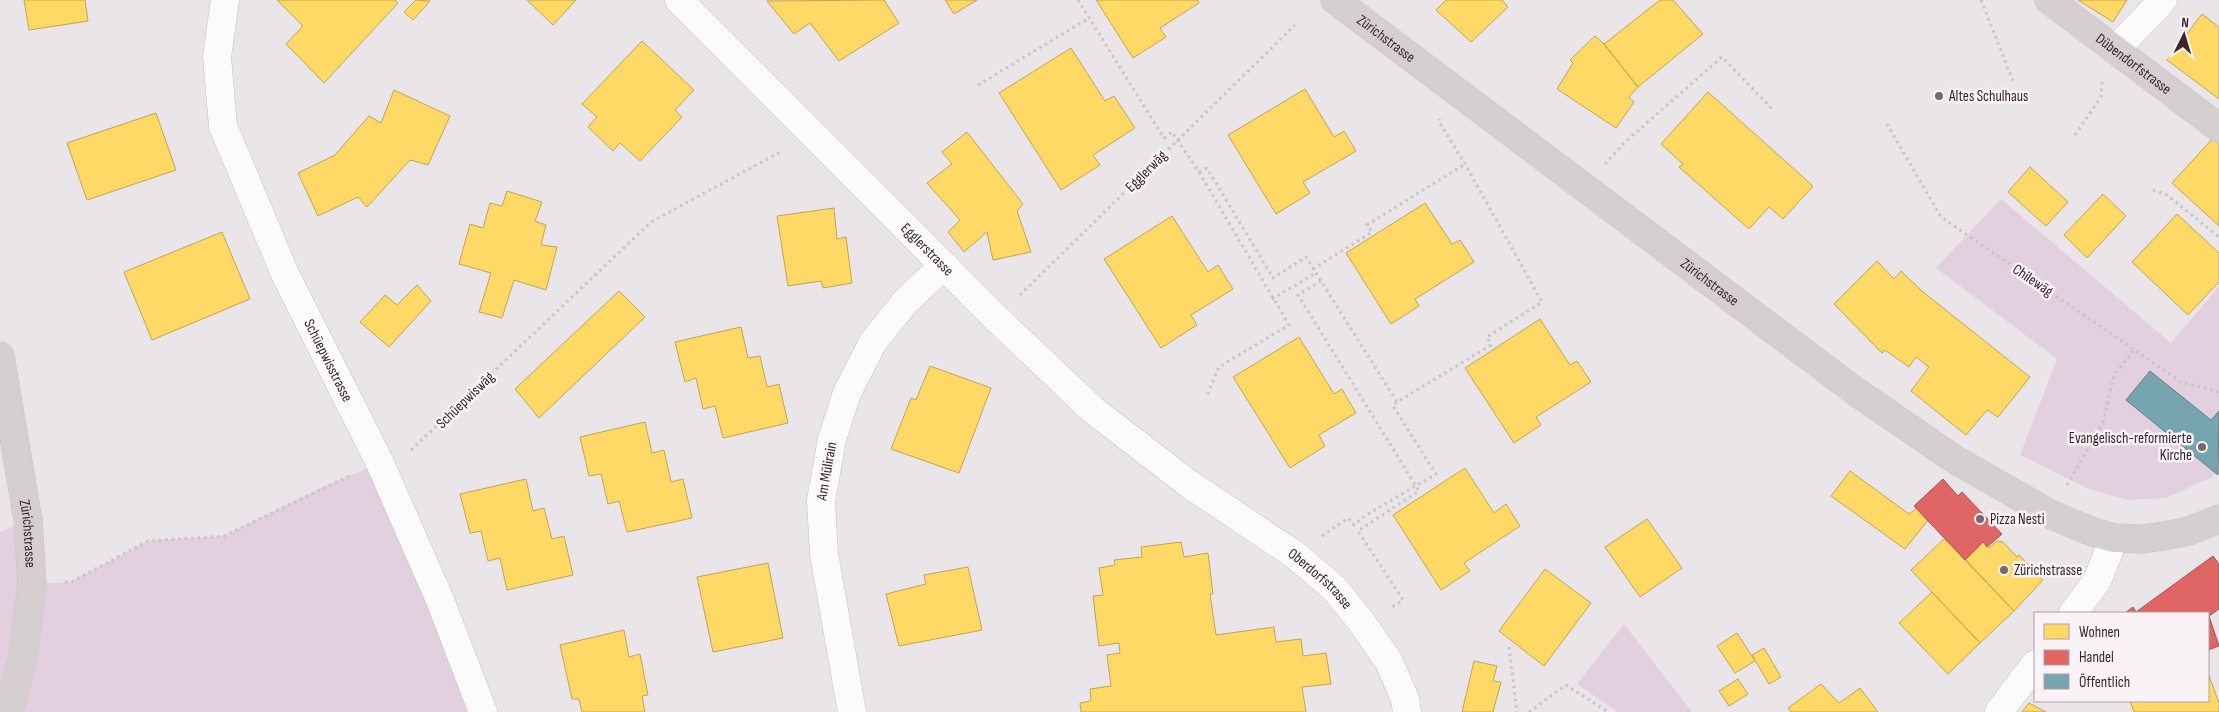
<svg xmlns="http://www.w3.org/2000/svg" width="2219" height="712" viewBox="0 0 2219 712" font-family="'Sofia Sans Condensed',sans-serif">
	<rect width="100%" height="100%" fill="#eae5e8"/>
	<!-- green -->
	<path fill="#e2d0de" d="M2001 199 2171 343 2219 286V469L2212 477 2166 498 2127 500 2086 488 2020 455 2057 359 1936 268Z
		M380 463 483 712H0V532L28 520 32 584 71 582 148 541 224 536 323 487Z
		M1624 624 1692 712H1618L1577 684Z"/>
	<!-- homes -->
	<path fill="#ffd966" stroke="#c4a355" d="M24 0H85L88 21 29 30Z
		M277 0H395L398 3 324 83 286 44 303 26Z
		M416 0 430 1 413 20 404 12Z
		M527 0H576L553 25Z
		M884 0 899 23 839 61 810 23 794 34 767 1Z
		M945 0H977L954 14Z
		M1096 0H1197L1199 3 1160 28 1166 37 1133 58Z
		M1446 0H1502L1508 7 1471 42 1436 10Z
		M1660 0H1673L1703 34 1638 87 1604 44Z
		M2078 0H2127L2113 22Z
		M2202 14 2219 27V99L2167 60Z
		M1595 36 1604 44 1638 87 1629 97 1634 102 1616 128 1557 89 1573 63 1570 60Z
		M642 41 694 90 675 110 682 117 640 161 620 143 613 151 588 127 597 117 582 104Z
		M1071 48 1105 101 1114 96 1135 128 1093 155 1100 165 1061 190 999 93Z
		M1305 89 1334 137 1344 131 1356 151 1303 182 1310 193 1276 214 1228 135Z
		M394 90 450 116 428 165 410 160 367 207 358 197 318 216 298 173 335 155 369 116 381 123Z
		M1708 92 1813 186 1783 219 1769 207 1749 229 1679 167 1683 164 1661 144Z
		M156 113 176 170 87 200 67 143Z
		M967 132 1023 204 1017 211 1031 252 993 260 987 232 964 252 948 232 960 220 927 183 952 164 942 152Z
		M2214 137 2219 141V226L2172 183Z
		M2030 167 2068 202 2046 226 2008 192Z
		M507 191 542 202 535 221 546 225 541 245 557 247 546 290 514 280 502 318 479 312 491 273 459 264 470 224 483 228 490 203 502 206Z
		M2103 194 2126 216 2087 258 2064 235Z
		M1425 203 1452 244 1460 240 1474 262 1415 299 1419 306 1391 324 1346 253Z
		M834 208 837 239 846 237 852 283 823 288 821 281 788 286 777 216Z
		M2177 214 2219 253V282L2188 315 2132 262Z
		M1172 216 1208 272 1218 265 1233 289 1191 315 1197 325 1161 348 1104 259Z
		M222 232 250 299 152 340 124 272Z
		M1877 261 1894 279 1901 271 1923 292 2030 377 1998 417 1987 410 1966 435 1911 391 1929 367 1916 357 1909 367 1885 350 1882 353 1834 304Z
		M417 285 431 301 389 347 360 322 385 295 397 305Z
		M619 291 645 317 539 418 515 389Z
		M1540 319 1570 365 1577 361 1591 382 1536 417 1541 425 1514 443 1465 368Z
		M741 327 748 358 760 356 767 387 779 384 788 423 723 438 715 406 703 409 696 378 685 382 675 342Z
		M1299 337 1334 394 1342 389 1356 413 1319 435 1325 446 1290 468 1233 377Z
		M930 366 991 388 959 473 891 449 911 398 916 400Z
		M645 422 652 453 664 450 671 482 683 479 692 518 627 532 619 501 608 504 601 474 589 476 580 437Z
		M1465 468 1494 513 1506 504 1520 526 1464 563 1470 571 1441 590 1393 515Z
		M1850 471 1909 514 1917 508 1928 520 1905 549 1831 496Z
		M526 479 533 511 544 508 552 539 564 536 573 575 507 590 500 558 488 561 481 531 470 533 460 494Z
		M1647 519 1682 568 1640 597 1605 547Z
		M1945 538 2014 611 1980 643 1911 570Z
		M1997 541 2003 542 2017 557 2019 555 2043 580 2014 611 1965 560 1983 542 1989 548Z
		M1181 542 1184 557 1208 553 1213 594H1210L1216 635 1274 627 1276 642 1301 639 1303 656 1326 653 1331 684 1302 687 1306 712H1081L1080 703 1091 701 1090 689 1111 686 1107 655 1120 653 1119 643 1099 646 1093 596 1103 595 1099 568 1115 565 1114 560 1142 557 1141 547Z
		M768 563 783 638 713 652 697 577Z
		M968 567 982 630 899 646 886 594 926 584 924 575Z
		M1545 569 1591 603 1544 666 1499 631Z
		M1932 592 1980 643 1948 674 1899 623Z
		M624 630 629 657 640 654 648 695 642 696 645 712H582L579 699H572L560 645Z
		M1737 633 1755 661 1735 673 1717 646Z
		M1764 648 1781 677 1769 684 1752 655Z
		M1474 661 1497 666 1493 681 1501 682 1493 712H1462Z
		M2208 673 2219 703V712H2134L2130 701H2208Z
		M1738 679 1748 694 1729 706 1719 691Z
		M1821 684 1839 703 1860 688 1878 712H1791L1788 708Z
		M2029 703 2046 712H2022Z"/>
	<!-- shops -->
	<path fill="#e06666" stroke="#af5255" d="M1943 479 1958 496 1962 492 2002 534 1987 547 1983 542 1965 560 1914 506Z
		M2213 556 2219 564V609L2209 616 2219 646 2208 650V613H2125L2133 607 2136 612Z"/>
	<!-- public -->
	<path fill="#76a5af" stroke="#657e88" d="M2150 371 2211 420 2219 411 2218 475 2126 400Z"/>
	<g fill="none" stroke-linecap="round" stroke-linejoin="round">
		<!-- minor casing -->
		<g stroke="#c6c0c3" stroke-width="29">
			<g id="minor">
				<path id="s1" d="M225 0 217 57 223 126 285 274 380 463 440 600 483 712"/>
				<path id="s2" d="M679 0 996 318 1093 410 1189 484 1295 555 1334 588 1363 624 1389 662 1405 699 1407 712"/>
				<path d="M2115 50 2163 0"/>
				<path d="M2073 613 2097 581 2114 538"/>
				<path id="s3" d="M852 712 824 554 821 501 832 439 847 393 873 342 905 302 944 265"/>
				<path d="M1999 712 2035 664"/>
			</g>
		</g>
		<!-- major casing -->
		<g stroke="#c9c1c5" stroke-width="29">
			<g id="major">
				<path id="s4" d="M1335 0 1855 391 1954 459 2052 515 2093 532 2114 538 2142 539 2164 536 2189 531 2219 519"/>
				<path id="s5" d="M2049 0 2219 128"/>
				<path id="s6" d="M0 356 28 520 32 584 23 656 9 712"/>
			</g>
		</g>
		<!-- path -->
		<path stroke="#cac2c5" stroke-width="3" stroke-dasharray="2.5 4" stroke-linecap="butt" d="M1078 0 1164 138 1172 132 1199 172 1289 325 1219 367 1206 398
			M1981 0 2013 81
			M978 85 1089 18
			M1887 124 1941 217 2181 382 2219 392
			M2075 135 2101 97 2102 81
			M1605 164 1625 142 1722 57 1773 110
			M1199 172 1207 168 1273 278 1306 257 1397 402 1491 345 1487 337 1542 302 1465 164 1439 122 1440 119
			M2153 190 2167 195 2219 237
			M1313 269 1372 232 1367 225 1465 164
			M1321 281 1298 295 1419 491 1358 531 1403 600 1392 607
			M1020 295 1295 25
			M1272 299 1316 273
			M411 450 651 222 782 151
			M2067 485 2103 422 2114 375 2134 350
			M1322 536 1348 518 1354 525 1363 517 1436 474 1393 406 1397 402
			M65 582H71L148 541 224 536 349 476
			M1509 647 1517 712
			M1529 712 1566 685 1608 712"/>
		<!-- minor -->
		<use href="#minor" stroke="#fcfbfc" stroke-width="28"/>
		<!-- major -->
		<use href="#major" stroke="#d6cfd1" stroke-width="28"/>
	</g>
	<!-- markers -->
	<g fill="#79686e" stroke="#f9f3f7" stroke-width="2">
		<circle cx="1939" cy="96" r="5"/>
		<circle cx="2202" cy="447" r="5"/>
		<circle cx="1980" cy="519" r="5"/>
		<circle cx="2004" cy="570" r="5"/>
	</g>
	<g text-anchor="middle" stroke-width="5" stroke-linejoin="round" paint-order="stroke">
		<!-- street labels -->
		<g font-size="15" fill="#3c242d" stroke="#f9f3f7">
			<text dy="5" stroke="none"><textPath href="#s4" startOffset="64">Zürichstrasse</textPath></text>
			<text dy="5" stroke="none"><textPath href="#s5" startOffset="106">Dübendorfstrasse</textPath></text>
			<text transform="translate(1146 171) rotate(-45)" y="5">Egglerwäg</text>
			<text dy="5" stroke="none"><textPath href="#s2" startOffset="352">Egglerstrasse</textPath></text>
			<text transform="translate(2033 280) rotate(34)" y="5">Chilewäg</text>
			<text dy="5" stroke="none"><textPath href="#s4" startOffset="469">Zürichstrasse</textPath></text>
			<text dy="5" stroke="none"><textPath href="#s1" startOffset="384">Schüepwisstrasse</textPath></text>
			<text transform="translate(465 400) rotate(-44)" y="5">Schüepwiswäg</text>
			<text dy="5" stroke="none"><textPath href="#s3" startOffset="244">Am Mülirain</textPath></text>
			<text dy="5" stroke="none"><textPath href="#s6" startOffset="180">Zürichstrasse</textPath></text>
			<text dy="5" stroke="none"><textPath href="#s2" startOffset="866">Oberdorfstrasse</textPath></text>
		</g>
		<!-- poi labels -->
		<g font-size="15" fill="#3c242d" stroke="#f9f3f7" text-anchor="start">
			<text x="1949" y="101">Altes Schulhaus</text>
			<text x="2192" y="443" text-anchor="end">Evangelisch-reformierte<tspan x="2192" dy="17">Kirche</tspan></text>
			<text x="1990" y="524">Pizza Nesti</text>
			<text x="2014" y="575">Zürichstrasse</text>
		</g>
	</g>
	<!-- legend -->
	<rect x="2034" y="612" width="175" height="90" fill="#f9f3f7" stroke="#ada0a6"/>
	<rect x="2044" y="624" width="25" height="15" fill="#ffd966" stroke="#ada0a6"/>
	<text x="2079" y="637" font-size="15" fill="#3c242d">Wohnen</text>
	<rect x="2044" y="650" width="25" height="15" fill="#e06666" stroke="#ada0a6"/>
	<text x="2079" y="662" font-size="15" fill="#3c242d">Handel</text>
	<rect x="2044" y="674" width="25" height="15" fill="#76a5af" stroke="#ada0a6"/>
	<text x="2079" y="687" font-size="15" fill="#3c242d">Öffentlich</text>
	<!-- north arrow -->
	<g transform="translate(2184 35) rotate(5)" stroke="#f9f3f7" stroke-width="4" paint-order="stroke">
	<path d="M0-4L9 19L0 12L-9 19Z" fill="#3c242d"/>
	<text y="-8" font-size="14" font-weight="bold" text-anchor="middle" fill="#3c242d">N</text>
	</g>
</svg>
